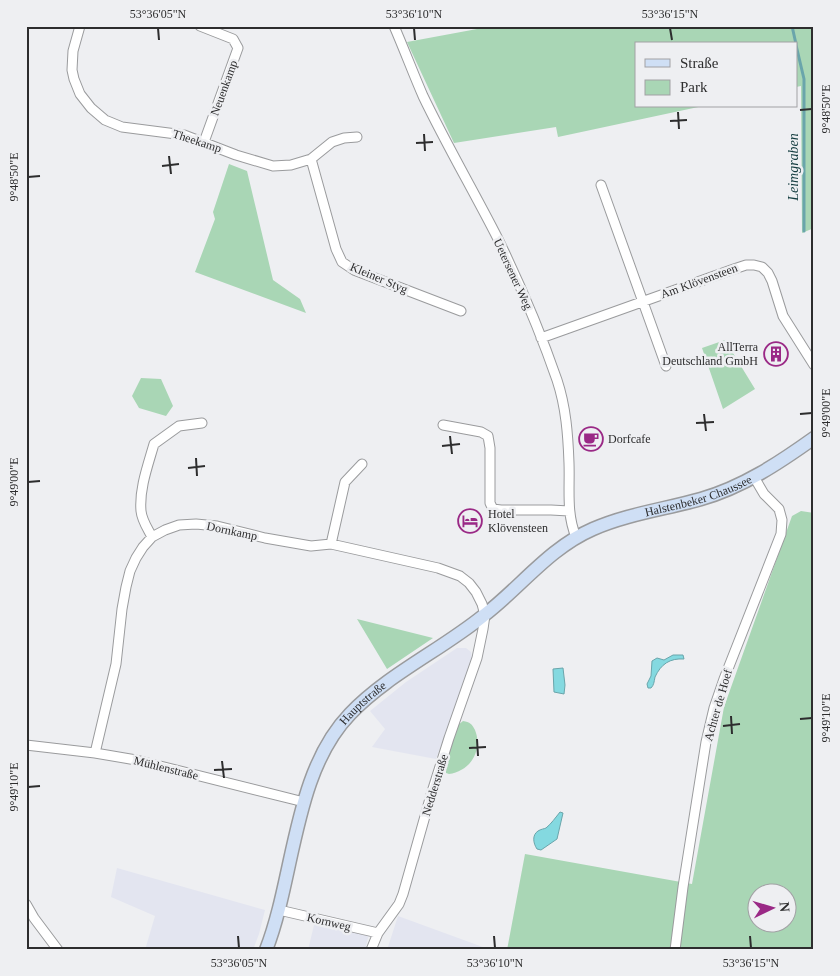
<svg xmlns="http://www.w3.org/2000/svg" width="840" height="976" viewBox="0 0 840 976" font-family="Georgia,serif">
	<rect width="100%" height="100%" fill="#eeeff2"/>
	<!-- built -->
	<path fill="#e3e5f0" d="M457 648H466L471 652 472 658 436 759 372 747 385 729 370 711 406 682Z
		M117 868 265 910 259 934 253 950H145L155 916 111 897Z
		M398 916 491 950H387Z
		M315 921 369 934 365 950H308Z"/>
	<!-- green -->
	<path fill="#a9d6b5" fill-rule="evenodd" d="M476 26H814V228L802 233 801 86 796 87V44H636V106H703L558 137 556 127 454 143 407 42 477 29Z
		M229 164 247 171 273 280 300 299 306 313 195 272 215 219 213 212Z
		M725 340 755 389 723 409 702 348Z
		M141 378 161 379 173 406 166 416 139 408 132 396Z
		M801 511 814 513V950H507L525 854 692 884 724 707 792 516ZM758 894H788V924H758Z
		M357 619 433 638 387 669Z
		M463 721C470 722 472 724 475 730 483 750 471 771 449 774L446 773V764L458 725Z"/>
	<!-- water -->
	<path fill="#84d9e0" stroke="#6aa5ab" d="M673 655H683L684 659C670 658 661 664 655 677 654 682 654 685 651 688H648L647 684 651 676 652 661 657 658 664 660Z
		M563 668 565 685 564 694 554 692 553 669Z
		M560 812 563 813 557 839 541 850 537 849C533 843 532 835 538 831 541 829 544 829 546 828 551 824 556 817 560 812Z"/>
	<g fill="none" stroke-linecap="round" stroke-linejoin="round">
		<!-- stream -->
		<path stroke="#6aa5ab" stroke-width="3" d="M792 26 796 44
			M796 45 804 79V231"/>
		<!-- street casing -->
		<g stroke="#9a9b9d" stroke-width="11">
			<path id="street" d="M80 26 73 51 72 70 74 79 80 94 91 108 105 120 122 127 184 135 236 155 273 166 291 165 311 159 332 142 344 138 357 137
				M200 26 233 39 238 48 204 142
				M394 26C404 49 413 73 423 96 446 144 473 190 497 237 520 284 540 331 557 380 566 407 568 435 569 463 570 488 566 513 576 537
				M311 159 336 249 342 262 354 270 461 311
				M601 185 666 366
				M541 338 734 269 746 265H754L762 267 768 273 772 281 783 316 814 365
				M443 425 481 432 488 436 490 448V503L493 509 501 510H551L569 511
				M152 537C148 529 142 521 141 511 139 489 148 465 154 444L179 426 202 423
				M331 544 345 482 362 464
				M26 745 95 753 136 760 304 802
				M95 753 116 664 122 609 126 587 130 571 136 558 143 547 152 537 165 530 179 525 196 524 217 526 265 538 311 546 331 544 438 568 460 576 469 583 476 592 482 604 485 615 483 629 477 658 449 738 431 795 403 894 399 904 378 933 371 950
				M26 904 34 918 58 950
				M279 910 378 933
				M675 950 683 887 706 742 714 708 724 679 781 534 782 520 779 509 764 494 754 477"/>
		</g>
		<!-- secondary casing -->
		<g stroke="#9a9b9d" stroke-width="15">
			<g id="secondary">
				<path id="s1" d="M266 950C295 876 293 773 350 714 387 675 441 650 483 616 520 588 549 548 593 529 627 514 666 509 701 499 743 487 779 463 814 438"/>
			</g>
		</g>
		<!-- street -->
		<use href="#street" stroke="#fff" stroke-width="9"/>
		<!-- secondary -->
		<use href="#secondary" stroke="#cfdff5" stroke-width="12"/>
	</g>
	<!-- ticks -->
	<path fill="none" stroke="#2d2d2e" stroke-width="2" d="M158 28 159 40M414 28 415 40M670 28 672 40M800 110 812 109M678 112 679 129M670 121 687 120M424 134 425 151M416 143 433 142M169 156 171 174M162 166 179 164M28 177 40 176M704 414 706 431M800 414 812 413M696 423 714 422M450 436 452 454M442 446 460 444M196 458 197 476M188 468 205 466M28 482 40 481M731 716 732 734M800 719 812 718M723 726 740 724M477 739 478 756M469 748 486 747M222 761 224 778M214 770 232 769M28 787 40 786M238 936 239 948M494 936 495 948M750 936 751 948"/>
	<!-- icons -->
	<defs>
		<g id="building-ring" transform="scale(1.25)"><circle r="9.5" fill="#eeeff2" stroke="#9a2986" stroke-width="1.5"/><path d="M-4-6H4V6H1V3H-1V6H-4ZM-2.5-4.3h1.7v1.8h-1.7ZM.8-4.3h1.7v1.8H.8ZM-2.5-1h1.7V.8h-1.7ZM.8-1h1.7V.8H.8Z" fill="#9a2986"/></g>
		<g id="cafe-ring" transform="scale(1.25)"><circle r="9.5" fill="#eeeff2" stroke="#9a2986" stroke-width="1.5"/><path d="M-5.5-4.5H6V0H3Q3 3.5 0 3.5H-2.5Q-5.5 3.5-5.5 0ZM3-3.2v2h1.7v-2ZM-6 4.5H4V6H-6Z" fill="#9a2986"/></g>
		<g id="hotel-ring" transform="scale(1.25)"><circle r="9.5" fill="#eeeff2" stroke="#9a2986" stroke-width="1.5"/><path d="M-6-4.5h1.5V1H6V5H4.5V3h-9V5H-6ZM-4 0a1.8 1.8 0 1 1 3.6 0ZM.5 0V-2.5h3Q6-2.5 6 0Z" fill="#9a2986"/></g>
	</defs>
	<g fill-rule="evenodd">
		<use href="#building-ring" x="776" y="354"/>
		<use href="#cafe-ring" x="591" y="439"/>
		<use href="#hotel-ring" x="470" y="521"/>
	</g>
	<g text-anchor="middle" stroke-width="5" stroke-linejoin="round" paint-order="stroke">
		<!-- street labels -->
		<g font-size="12" fill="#2d2d2e" stroke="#eeeff2">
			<text transform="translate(224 88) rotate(-70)" y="4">Neuenkamp</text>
			<text transform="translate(197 141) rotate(18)" y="4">Theekamp</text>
			<text transform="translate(513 274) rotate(65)" y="4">Uetersener Weg</text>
			<text transform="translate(379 278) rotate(23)" y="4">Kleiner Styg</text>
			<text transform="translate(699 281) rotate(-20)" y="4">Am Klövensteen</text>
			<text dy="4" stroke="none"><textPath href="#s1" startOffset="670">Halstenbeker Chaussee</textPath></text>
			<text transform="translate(232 531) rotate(12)" y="4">Dornkamp</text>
			<text dy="4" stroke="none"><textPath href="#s1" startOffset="270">Hauptstraße</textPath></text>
			<text transform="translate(718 705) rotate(-74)" y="4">Achter de Hoef</text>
			<text transform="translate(166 768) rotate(14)" y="4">Mühlenstraße</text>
			<text transform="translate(435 785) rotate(-73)" y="4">Nedderstraße</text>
			<text transform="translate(329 922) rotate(13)" y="4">Kornweg</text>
		</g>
		<!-- poi labels -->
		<g font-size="12" fill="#2d2d2e" stroke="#eeeff2" text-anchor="start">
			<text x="758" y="351" text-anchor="end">AllTerra<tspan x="758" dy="14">Deutschland GmbH</tspan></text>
			<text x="608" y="443">Dorfcafe</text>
			<text x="488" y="518">Hotel<tspan x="488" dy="14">Klövensteen</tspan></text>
		</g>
		<!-- water labels -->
		<g font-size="14" font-style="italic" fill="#143d40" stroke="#eeeff2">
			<text transform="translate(793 167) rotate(-90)" y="5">Leimgraben</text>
		</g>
	</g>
	<!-- border -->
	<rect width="840" height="976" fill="none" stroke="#eeeff2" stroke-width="55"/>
	<!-- legend -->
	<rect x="635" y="42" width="162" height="65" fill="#eeeff2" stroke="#a1a1a4"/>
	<rect x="645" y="59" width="25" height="8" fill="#cfdff5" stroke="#a1a1a4"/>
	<text x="680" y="68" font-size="15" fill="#2d2d2e">Straße</text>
	<rect x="645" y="80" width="25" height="15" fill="#a9d6b5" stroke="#a1a1a4"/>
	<text x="680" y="92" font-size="15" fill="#2d2d2e">Park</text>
	<!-- north arrow -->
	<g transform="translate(772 908) rotate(85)"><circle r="24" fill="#eeeff2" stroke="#a1a1a4"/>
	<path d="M0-4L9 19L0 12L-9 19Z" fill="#9a2986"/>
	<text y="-8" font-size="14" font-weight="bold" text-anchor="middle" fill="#2d2d2e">N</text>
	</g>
	<rect x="28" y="28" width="784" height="920" fill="none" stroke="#2d2d2e" stroke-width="2"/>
	<g font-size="12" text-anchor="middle" fill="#2d2d2e">
		<text x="158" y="18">53°36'05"N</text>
		<text x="414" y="18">53°36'10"N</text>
		<text x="670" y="18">53°36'15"N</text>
		<text transform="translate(826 109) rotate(-90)" y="4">9°48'50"E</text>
		<text transform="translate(14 177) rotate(-90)" y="4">9°48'50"E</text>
		<text transform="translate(826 413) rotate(-90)" y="4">9°49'00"E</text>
		<text transform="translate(14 482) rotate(-90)" y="4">9°49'00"E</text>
		<text transform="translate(826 718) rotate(-90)" y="4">9°49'10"E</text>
		<text transform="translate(14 787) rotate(-90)" y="4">9°49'10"E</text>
		<text x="239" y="967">53°36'05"N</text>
		<text x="495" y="967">53°36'10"N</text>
		<text x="751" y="967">53°36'15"N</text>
	</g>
</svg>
